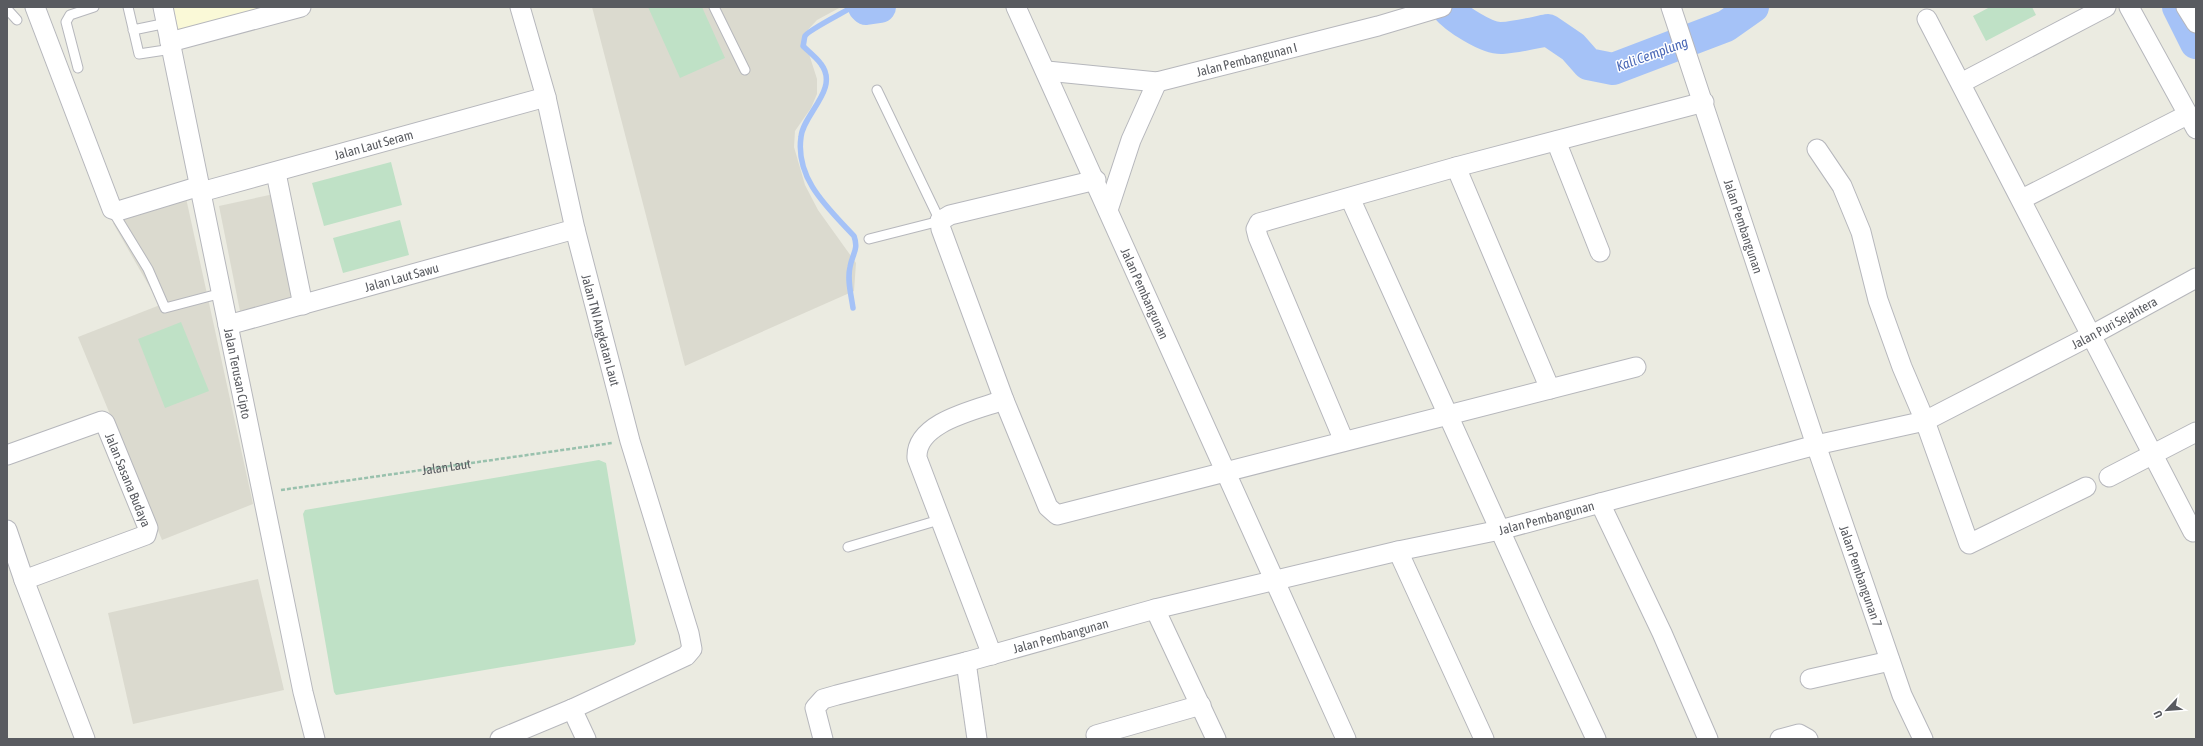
<svg xmlns="http://www.w3.org/2000/svg" width="2203" height="746" viewBox="0 0 2203 746" font-family="'Asap Condensed',sans-serif">
	<rect width="100%" height="100%" fill="#ebebe1"/>
	<!-- commercial -->
	<path fill="#faf9d7" d="M174 7H279L179 35Z"/>
	<!-- education -->
	<path fill="#dbdacf" d="M592 7H841L817 20 803 35 817 79V94L811 108 795 131 794 147 805 185 818 210 856 263 854 291 685 366Z
		M274 194 298 298 240 311 219 206Z
		M186 198 253 504 162 540 78 337 160 305 113 223Z
		M258 579 284 690 133 724 108 613Z"/>
	<!-- green -->
	<path fill="#bfe1c6" d="M648 7H702L725 58 680 78Z
		M1990 7H2032L2036 15 1986 41 1973 16Z
		M391 162 402 205 324 226 312 183Z
		M400 220 409 255 343 273 333 238Z
		M181 322 209 391 165 408 138 339Z
		M599 460 606 463 636 641 634 645 336 695 334 692 303 514 305 510Z"/>
	<g fill="none" stroke-linecap="round" stroke-linejoin="round">
		<!-- stream -->
		<path stroke="#a5c2f7" stroke-width="5.5" d="M852 7C843 13 808 30 805 36 804 39 804 43 803 46 809 52 816 57 821 64 840 89 803 114 801 137 795 179 828 208 854 236 859 250 852 254 850 267 847 280 851 294 853 308"/>
		<!-- river -->
		<path stroke="#a5c2f7" stroke-width="32" d="M864 7 866 9 880 7
			M1446 7C1455 18 1487 39 1502 38 1517 37 1533 33 1548 30L1573 47 1588 64 1613 69 1726 26 1753 7
			M2178 7 2196 43"/>
		<!-- lane casing -->
		<g stroke="#b6b7bc" stroke-width="11">
			<path id="lane" d="M128 7 139 54 172 49
				M714 7 745 70
				M7 9 17 20
				M133 30 167 23
				M78 68 66 22 70 15 94 7
				M112 210 148 269 165 308 222 293
				M869 239 940 221 877 90
				M848 547 939 520"/>
		</g>
		<!-- street casing -->
		<g stroke="#b6b7bc" stroke-width="21">
			<g id="street">
				<path d="M35 7 112 209 118 211 200 186"/>
				<path id="s2" d="M163 7 303 692 315 739"/>
				<path id="s3" d="M1016 7 1346 739"/>
				<path id="s4" d="M1671 7 1816 445 1902 695 1923 739"/>
				<path d="M2129 7 2196 129"/>
				<path d="M2186 7 2196 23"/>
				<path d="M1927 19 2193 532"/>
				<path d="M170 42 301 7"/>
				<path id="s5" d="M1047 71 1157 82 1378 26 1442 7"/>
				<path d="M1961 83 2106 7"/>
				<path d="M1556 141 1600 252"/>
				<path d="M1817 149 1842 186 1861 232 1878 300 1902 367 1925 421 1969 544 2086 487"/>
				<path d="M1456 167 1550 389"/>
				<path d="M276 173 303 305"/>
				<path d="M1096 180 950 215 940 221 941 229 1004 400 1048 507 1057 515 1636 367"/>
				<path id="s6" d="M201 192 546 97"/>
				<path d="M1350 198 1541 621 1596 739"/>
				<path d="M2022 199 2187 115"/>
				<path d="M1108 210 1131 140 1157 82"/>
				<path id="s7" d="M228 325 575 229"/>
				<path d="M1344 441 1258 237 1256 229 1259 223 1456 167 1704 102"/>
				<path id="s8" d="M7 455 102 421 105 423 148 528 146 535 24 580"/>
				<path d="M2109 477 2196 432"/>
				<path d="M1600 503 1662 633 1708 739"/>
				<path d="M7 530 24 580 85 739"/>
				<path d="M1398 551 1484 739"/>
				<path d="M1155 609 1216 739"/>
				<path d="M992 655 917 458C915 422 976 410 1004 400"/>
				<path d="M966 662 977 739"/>
				<path d="M1810 679 1890 661"/>
				<path d="M572 709 586 739"/>
				<path d="M1096 735 1201 705"/>
				<path d="M500 739 572 709 686 656 692 649 689 633 630 441 575 229 546 97 520 7"/>
				<path id="s9" d="M823 739 815 708 823 699 837 695 966 662 1155 609 1398 551 1500 530 1816 445 1925 421 2092 335 2196 278"/>
				<path d="M1780 739 1799 734 1808 739"/>
			</g>
		</g>
		<!-- path -->
		<path stroke="#99c1ad" stroke-width="2.5" stroke-dasharray="4 2" stroke-linecap="butt" id="s1" d="M281 490 612 443"/>
		<!-- lane -->
		<use href="#lane" stroke="#fff" stroke-width="9"/>
		<!-- street -->
		<use href="#street" stroke="#fff" stroke-width="19"/>
	</g>
	<g text-anchor="middle" stroke-width="3" stroke-linejoin="round" paint-order="stroke">
		<!-- street labels -->
		<g font-size="13" fill="#595b60" stroke="#fff">
			<text dy="5" stroke="none"><textPath href="#s5" startOffset="203">Jalan Pembangunan I</textPath></text>
			<text dy="5" stroke="none"><textPath href="#s6" startOffset="179">Jalan Laut Seram</textPath></text>
			<text dy="5" stroke="none"><textPath href="#s4" startOffset="231">Jalan Pembangunan</textPath></text>
			<text dy="5" stroke="none"><textPath href="#s7" startOffset="180">Jalan Laut Sawu</textPath></text>
			<text dy="5" stroke="none"><textPath href="#s3" startOffset="314">Jalan Pembangunan</textPath></text>
			<text dy="5" stroke="none"><textPath href="#s9" startOffset="1394">Jalan Puri Sejahtera</textPath></text>
			<text transform="translate(601 330) rotate(75)" y="5">Jalan TNI Angkatan Laut</text>
			<text dy="5" stroke="none"><textPath href="#s2" startOffset="374">Jalan Terusan Cipto</textPath></text>
			<text dy="5" stroke="none"><textPath href="#s1" startOffset="167">Jalan Laut</textPath></text>
			<text dy="5" stroke="none"><textPath href="#s8" startOffset="166">Jalan Sasana Budaya</textPath></text>
			<text dy="5" stroke="none"><textPath href="#s9" startOffset="790">Jalan Pembangunan</textPath></text>
			<text dy="5" stroke="none"><textPath href="#s4" startOffset="600">Jalan Pembangunan 7</textPath></text>
			<text dy="5" stroke="none"><textPath href="#s9" startOffset="290">Jalan Pembangunan</textPath></text>
		</g>
		<!-- water labels -->
		<g font-size="14" font-style="italic" fill="#4b69b7" stroke="#fff">
			<text transform="translate(1652 54) rotate(-20)" y="5">Kali Cemplung</text>
		</g>
	</g>
	<!-- border -->
	<rect width="2203" height="746" fill="none" stroke="#595b60" stroke-width="16"/>
	<!-- north arrow -->
	<g transform="translate(2167 710) rotate(244)" stroke="#ffffff" stroke-width="3" paint-order="stroke">
	<path d="M0-3L7 15L0 10L-7 15Z" fill="#595b60"/>
	<text y="-6" font-size="11" font-weight="bold" text-anchor="middle" fill="#595b60">U</text>
	</g>
</svg>
